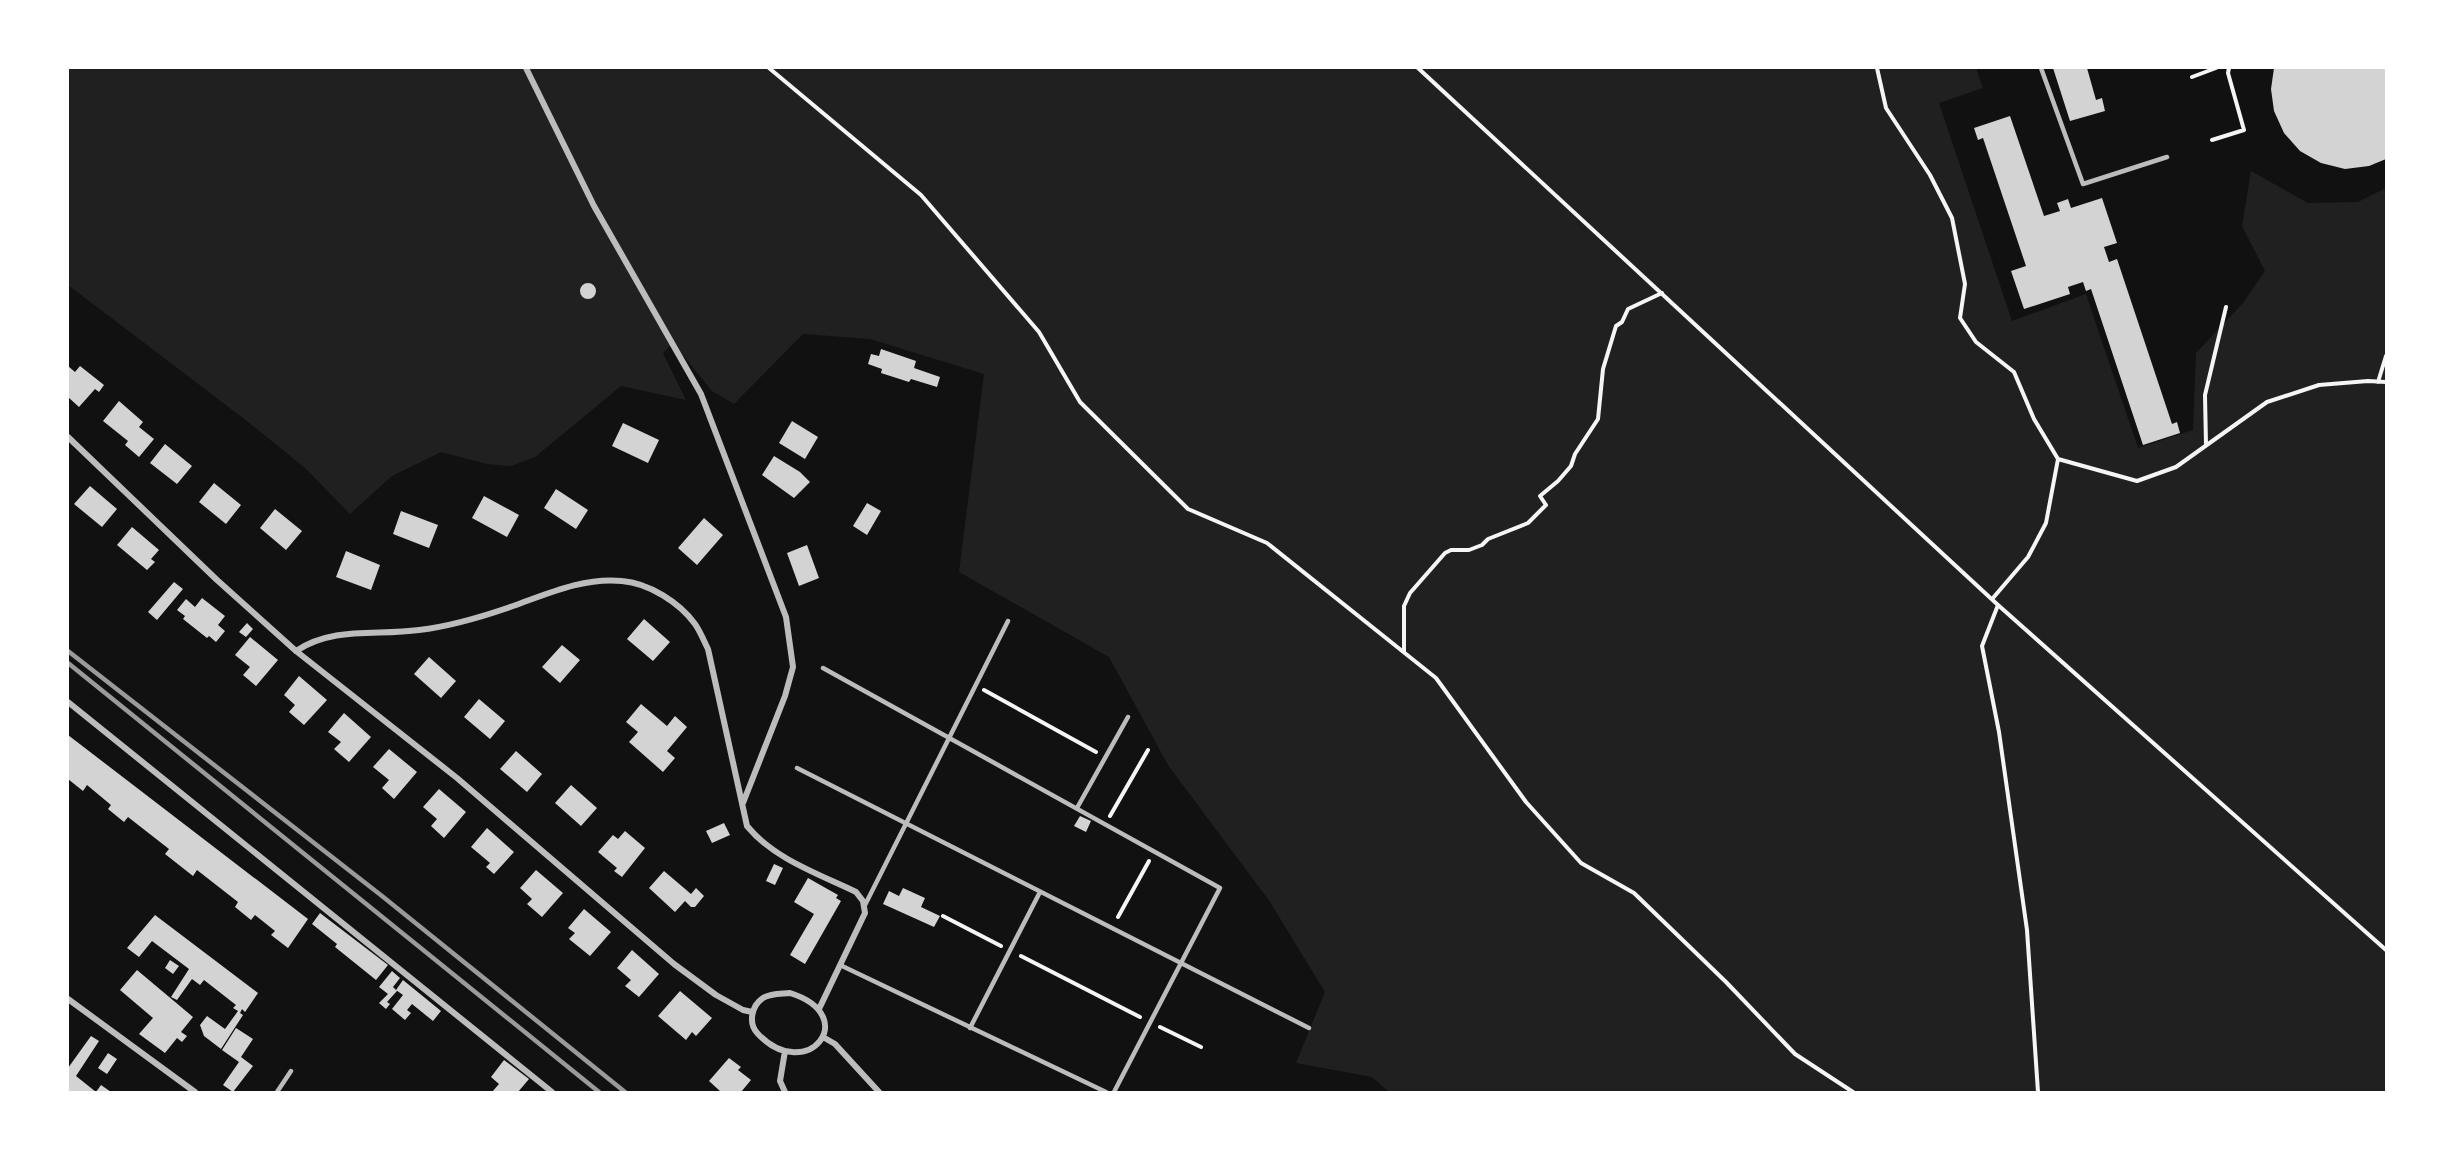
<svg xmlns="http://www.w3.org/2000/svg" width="2454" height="1160" viewBox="0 0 2454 1160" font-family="'Source Sans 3',sans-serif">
	<rect width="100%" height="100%" fill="#111"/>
	<!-- green -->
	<path fill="#202020" d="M68 68H1976L1983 88 1939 103 2012 321 2086 294 2138 448 2193 430 2196 353 2243 303 2265 271 2242 226 2251 171 2308 203 2358 202 2386 188V1092H1389L1372 1077 1296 1063 1325 992 1270 902 1168 765 1109 657 959 572 984 374 870 339 803 334 734 404 712 391 673 343 663 353 686 400 621 386 535 457 511 466 487 464 441 452 392 476 350 514 305 468 243 418 68 285Z"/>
	<!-- building -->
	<path fill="#d3d3d3" d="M2053 68H2087L2096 100 2102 98 2105 111 2070 121Z
		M2274 68H2386V159L2369 166 2345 169 2321 163 2300 151 2284 133 2274 111 2271 89Z
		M2010 116 2044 216 2060 211 2057 203 2068 199 2071 208 2102 198 2117 243 2104 247 2109 262 2117 259 2172 424 2177 422 2180 433 2143 445 2091 289 2086 291 2083 282 2068 287 2070 294 2024 309 2011 271 2026 266 1983 138 1978 140 1974 128Z
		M580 291a8 8 0 1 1 16 0a8 8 0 1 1-16 0Z
		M881 349 916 361 914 368 940 377 937 387 911 379 909 382 881 373 882 369 868 364 871 354 879 356Z
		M68 366 75 372 80 366 104 385 99 392 95 389 79 407 68 397Z
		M119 401 143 422 139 427 154 439 139 457 125 445 128 441 103 421Z
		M792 421 818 437 805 459 779 443Z
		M623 423 659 440 648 463 612 446Z
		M165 444 192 466 177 484 150 463Z
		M774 456 800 472 810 482 794 498 762 475Z
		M214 483 241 505 226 524 199 502Z
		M90 486 117 509 102 527 74 504Z
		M556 489 588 510 576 529 544 508Z
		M484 496 519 515 507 537 472 518Z
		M867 503 881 511 867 535 853 526Z
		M275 509 302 531 286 550 260 528Z
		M401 511 438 525 429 548 393 534Z
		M704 518 723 535 697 565 678 548Z
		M132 527 159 550 151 559 155 562 147 570 117 545Z
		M807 545 819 578 799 586 787 553Z
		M346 551 380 565 371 590 336 577Z
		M174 582 183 589 157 620 148 612Z
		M202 598 225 616 218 625 225 631 216 642 209 636 207 638 183 619 185 616 177 610 186 599 195 607Z
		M644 619 670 642 653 661 627 639Z
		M247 623 253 629 246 637 239 632Z
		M250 637 278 660 256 686 243 675 250 667 235 655Z
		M562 645 580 660 560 683 542 667Z
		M429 657 456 681 441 698 414 674Z
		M299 676 327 700 304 725 289 712 295 705 284 695Z
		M479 699 505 721 490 739 464 717Z
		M641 704 667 726 675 716 687 727 667 751 675 758 663 772 629 742 638 732 626 722Z
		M344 713 371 737 349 762 334 749 341 742 328 732Z
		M68 735 308 919 288 948 271 935 275 931 255 915 251 920 235 907 238 902 197 870 193 876 165 854 169 849 128 817 124 822 108 809 111 805 87 785 83 791 68 779Z
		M389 749 417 772 394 799 382 788 389 780 373 767Z
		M516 751 542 774 527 792 500 769Z
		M571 785 597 808 581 826 555 803Z
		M439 789 466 812 444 838 431 826 437 819 423 807Z
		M1080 816 1091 821 1086 832 1074 826Z
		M724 823 730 835 712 843 706 831Z
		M487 828 514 852 494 874 486 867 490 863 471 847Z
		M625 831 645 848 622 877 614 871 617 868 598 852 613 835 618 839Z
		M774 864 783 868 775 885 766 881Z
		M536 870 563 893 542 917 527 904 532 899 520 888Z
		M664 871 691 894 696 888 704 896 695 907H691L685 901 675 912 649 888Z
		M808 878 838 895 836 898 841 901 805 964 790 955 814 914 794 902Z
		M903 888 925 898 921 907 940 916 934 927 883 904 889 891 899 896Z
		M584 909 611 932 590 956 569 939 575 933 568 928Z
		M320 913 388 965 376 980 335 947 337 944 312 924Z
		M155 915 258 993 245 1012 242 1009 240 1013 243 1015 221 1049 204 1036 200 1025 207 1016 225 1029 238 1011 233 1008 236 1005 204 980 200 985 192 979 177 1000 171 997 189 969 152 941 139 957 127 948Z
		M632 950 659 974 639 997 625 986 631 980 617 968Z
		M170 960 179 966 173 974 165 968Z
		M137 970 193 1017 181 1032 187 1036 182 1042 177 1038 165 1053 139 1034 153 1018 120 990Z
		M392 971 400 978 393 987 397 991 387 1002 390 1004 386 1009 379 1003 388 994 379 987Z
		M403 980 441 1011 433 1021 412 1004 407 1010 411 1013 405 1020 392 1009 403 995 396 990Z
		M680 991 712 1018 696 1036 692 1032 686 1040 658 1016Z
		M236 1028 253 1039 241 1057 253 1066 233 1092 223 1085 239 1062 222 1050Z
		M91 1036 99 1041 76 1076 96 1092 101 1085 111 1092H68V1068Z
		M108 1053 117 1059 107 1074 98 1068Z
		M729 1058 741 1067 738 1070 751 1080 741 1092H721L709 1081Z
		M504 1060 529 1079 518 1092H492L499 1084 491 1077Z"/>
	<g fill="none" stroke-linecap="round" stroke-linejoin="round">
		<!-- path -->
		<path stroke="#f5f5f5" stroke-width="4" d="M769 68 921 195 1039 332 1080 402 1188 509 1267 543 1436 678 1526 802 1581 863 1634 893 1726 982 1795 1054 1853 1092
			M1418 68 1998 605 2386 950
			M1877 68 1886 108 1930 175 1952 218 1965 284 1960 318 1976 342 2014 372 2034 419 2058 459 2046 523 2028 557 1993 598
			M2192 77 2216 68
			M2212 140 2244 130 2228 73 2229 68
			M2378 382 2386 356
			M2206 445 2205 395 2226 307
			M2058 459 2137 481 2176 467 2267 402 2319 385 2368 381 2386 382
			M1998 605 1982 646 1999 732 2027 930 2038 1092
			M1404 652V606L1410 593 1445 553 1451 550H1469L1482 545 1488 539 1528 523 1546 505 1540 496 1558 481 1571 466 1575 454 1598 419 1603 369 1616 326 1622 322 1628 309 1662 293
			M984 690 1096 752
			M1110 816 1148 750
			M943 916 1001 946
			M1118 917 1149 861
			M1021 956 1140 1017
			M1160 1027 1201 1047"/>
		<!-- service -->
		<path stroke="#bcbcbc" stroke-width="4.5" d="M2041 68 2083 184 2167 157
			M823 668 1220 888 1114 1092
			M797 768 1309 1028
			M1077 808 1128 717
			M864 907 1008 621
			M840 965 1106 1092
			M970 1028 1040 892
			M277 1092 291 1071"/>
		<!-- minor -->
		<path stroke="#bcbcbc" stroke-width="6" d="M526 68 594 206 701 394 786 617 793 667 785 696 743 803
			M68 437 217 580 296 651 457 778 674 964 716 995 743 1010 752 1012
			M296 651C334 626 376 636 419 630 453 626 485 616 516 605 549 593 586 577 622 581 649 583 680 603 695 624 700 631 704 641 708 649L747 826C774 859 819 874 856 892L863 901 865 913 819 1009
			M68 702 552 1092
			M790 993C863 1016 807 1085 758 1034 748 1024 751 1006 763 998 771 993 782 994 790 993Z
			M68 999 195 1092
			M823 1037 835 1044 879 1092
			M785 1051 780 1081 785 1092"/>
		<!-- rail -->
		<path stroke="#9a9a9a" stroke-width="4.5" d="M68 651 382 896 625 1092
			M68 663 599 1092"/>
	</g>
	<!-- border -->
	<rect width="2454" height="1160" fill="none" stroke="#ffffff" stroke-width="138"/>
</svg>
